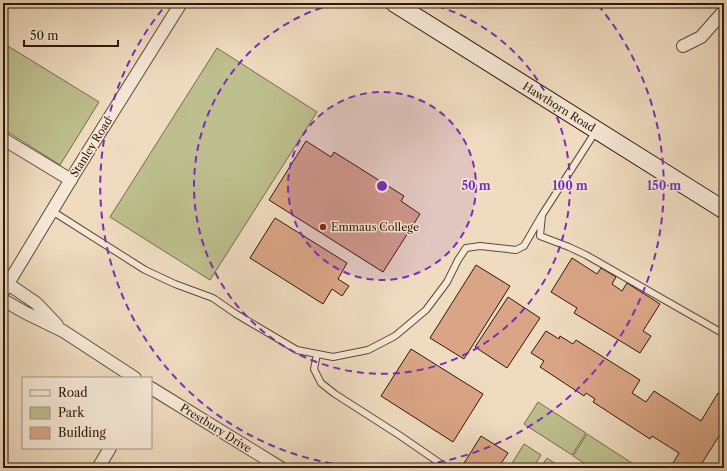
<svg xmlns="http://www.w3.org/2000/svg" width="727" height="471" viewBox="0 0 727 471" font-family="'Libre Caslon Text',serif">
	<rect width="100%" height="100%" fill="#efdcc0"/>
	<filter id="stains"><feTurbulence type="fractalNoise" baseFrequency=".005" numOctaves="4"/><feColorMatrix values="0 0 0 0 .2 0 0 0 0 .09 0 0 0 0 .02 0 0 0 .5 -.17"/></filter>
	<radialGradient id="worn" r=".72"><stop offset=".6" stop-color="#630" stop-opacity="0"/><stop offset="1" stop-color="#630" stop-opacity=".3"/></radialGradient>
	<!-- green -->
	<path fill="#bebf8e" stroke="#786b4b" d="M3 43 99 102 60 165 3 129Z
		M217 48 317 112 210 280 110 217Z
		M538 402 586 433 572 455 524 424Z
		M587 434 635 465 634 468H591L573 456Z
		M524 444 541 455 533 468H509Z
		M547 458 562 468H540Z"/>
	<!-- building -->
	<path fill="#daa586" stroke="#311708" d="M306 141 331 157 334 152 404 196 401 201 420 214 383 272 269 200Z
		M275 218 347 263 338 279 349 286 342 296 332 289 323 304 250 258Z
		M572 258 597 274 601 268 616 277 612 284 622 291 627 283 660 304 643 331 651 336 640 353 574 313 577 308 551 292Z
		M476 265 510 286 464 359 430 338Z
		M508 297 540 318 507 368 475 347Z
		M546 331 559 339 560 336 573 344 576 340 640 380 632 393 646 402 654 391 701 421 718 393 724 397V428L699 468H674L671 466 679 453 652 436 650 439 593 402 595 399 586 393 584 396 540 367 544 361 531 353Z
		M411 349 483 394 453 442 381 396Z
		M481 436 508 453 498 468H461Z"/>
	<g fill="none" stroke-linecap="round" stroke-linejoin="round">
		<!-- service casing -->
		<g stroke="#604836" stroke-width="8">
			<path id="service" d="M596 131 542 215 540 236 569 247 586 255 724 334
				M52 211 145 270 175 284 213 298 236 314 297 350 333 357 368 350 395 336 426 310 447 282 458 260 466 248 480 246 516 250 524 246 542 215
				M317 354 314 369 321 383 335 394 399 435 447 468"/>
		</g>
		<!-- minor casing -->
		<g stroke="#604836" stroke-width="14">
			<path id="minor" d="M683 46 701 37 724 11
				M3 139 71 180
				M8 284 36 303 57 325
				M3 292 76 171 181 3
				M3 300 26 313 63 331 135 378
				M151 388 281 468
				M98 468 110 448"/>
		</g>
		<!-- secondary casing -->
		<g stroke="#311708" stroke-width="19">
			<path id="secondary" d="M394 3 724 210"/>
		</g>
		<!-- service -->
		<use href="#service" stroke="#f5e8d6" stroke-width="6"/>
		<!-- minor -->
		<use href="#minor" stroke="#f5e8d6" stroke-width="12"/>
		<!-- secondary -->
		<use href="#secondary" stroke="#f5e8d6" stroke-width="17"/>
	</g>
	<!-- distance rings -->
	<circle cx="382" cy="186" r="94" fill="#7b2cbf" fill-opacity=".12"/>
	<g fill="none" stroke="#7b2cbf" stroke-width="2" stroke-dasharray="7 5">
		<circle cx="382" cy="186" r="94"/>
		<path d="M426 3A188 188 0 1 1 338 3"/>
		<path d="M380 468A282 282 0 0 1 166 5M598 5A282 282 0 0 1 384 468"/>
	</g>
	<!-- markers -->
	<circle fill="#8f2418" stroke="#f5e8d6" stroke-width="1.5" cx="323" cy="227" r="4"/>
	<g text-anchor="middle" stroke-width="3" stroke-linejoin="round" paint-order="stroke">
		<!-- street labels -->
		<g font-size="11" fill="#311708" stroke="#f5e8d6">
			<text transform="translate(559 107) rotate(32)" y="4">Hawthorn Road</text>
			<text transform="translate(91 147) rotate(-58)" y="4">Stanley Road</text>
			<text transform="translate(216 428) rotate(32)" y="4">Prestbury Drive</text>
		</g>
		<!-- poi labels -->
		<g font-size="11" fill="#311708" stroke="#f5e8d6" text-anchor="start">
			<text x="331" y="231">Emmaus College</text>
		</g>
	</g>
	<circle cx="382" cy="186" r="6" fill="#7b2cbf" stroke="#f5e8d6" stroke-width="2"/>
	<g font-size="12" text-anchor="middle" font-weight="bold" fill="#7b2cbf" stroke="#f5e8d6" stroke-width="3" stroke-linejoin="round" paint-order="stroke">
		<text x="476" y="190">50 m</text>
		<text x="570" y="190">100 m</text>
		<text x="664" y="190">150 m</text>
	</g>
	<!-- margin -->
	<rect width="727" height="471" fill="none" stroke="#efdcc0" stroke-width="16"/>
	<rect x="4" y="4" width="719" height="463" fill="none" stroke="#311708" stroke-width="2"/>
	<rect x="8" y="8" width="711" height="455" fill="none" stroke="#311708"/>
	<!-- legend -->
	<rect x="22" y="377" width="130" height="72" fill="#f5e8d6" stroke="#a79484"/>
	<rect x="30" y="390" width="20" height="6" fill="#f5e8d6" stroke="#a79484"/>
	<text x="58" y="397" font-size="12" fill="#311708">Road</text>
	<rect x="30" y="407" width="20" height="12" fill="#bebf8e" stroke="#a79484"/>
	<text x="58" y="417" font-size="12" fill="#311708">Park</text>
	<rect x="30" y="427" width="20" height="12" fill="#daa586" stroke="#a79484"/>
	<text x="58" y="437" font-size="12" fill="#311708">Building</text>
	<!-- scale -->
	<path d="M24 40v6h94v-6" fill="none" stroke="#311708" stroke-width="2"/>
	<text x="30" y="40" font-size="12" fill="#311708" stroke="#f5e8d6" stroke-width="3" paint-order="stroke">50 m</text>
	<rect width="100%" height="100%" filter="url(#stains)"/>
	<rect width="100%" height="100%" fill="url(#worn)"/>
</svg>
